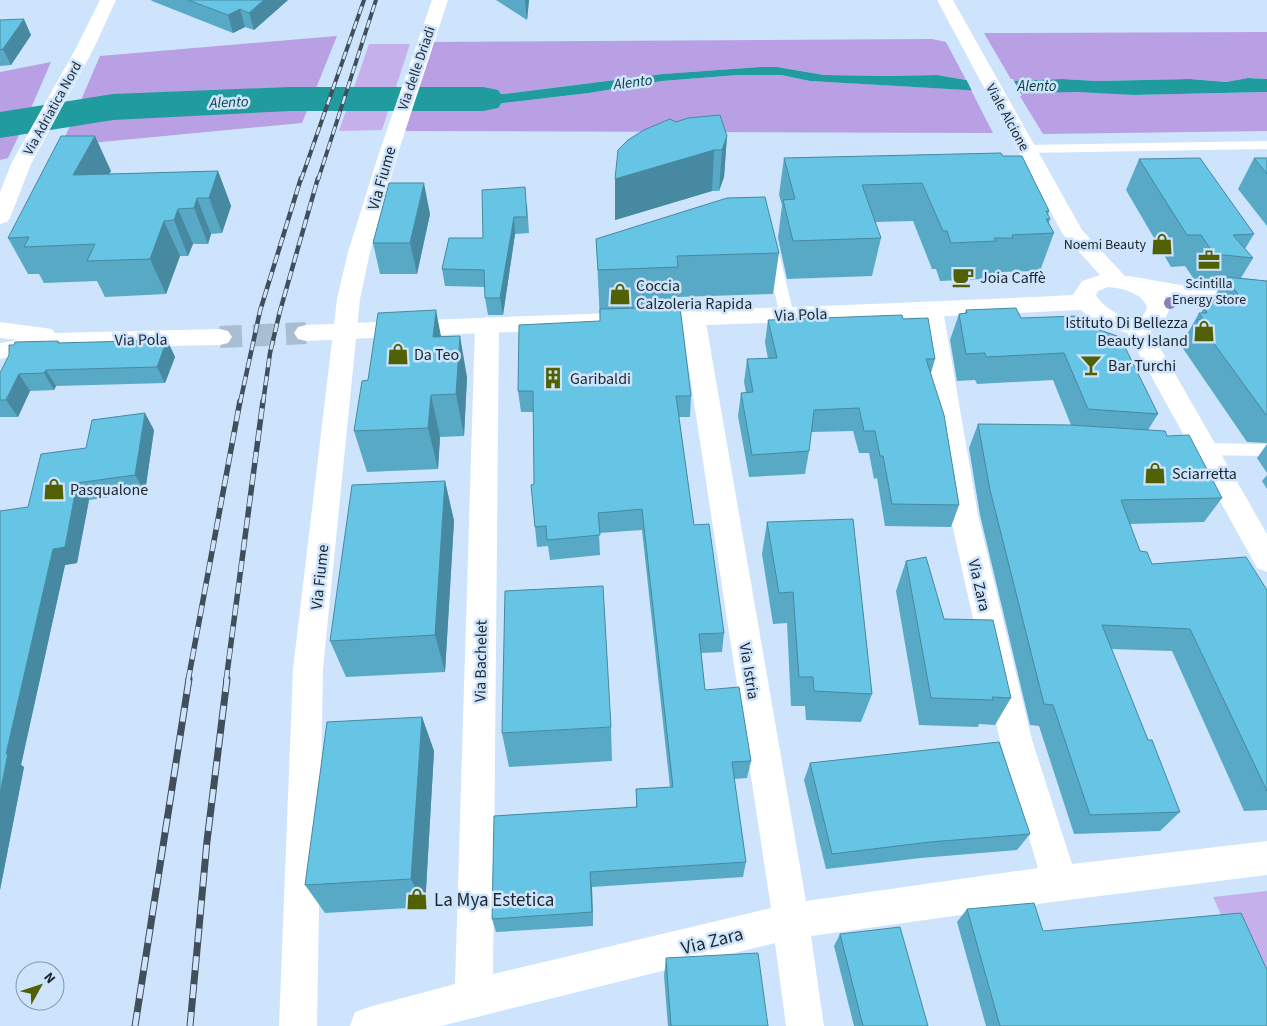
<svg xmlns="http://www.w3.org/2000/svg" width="1267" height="1026" viewBox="0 0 1267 1026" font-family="'Source Sans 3',sans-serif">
	<rect width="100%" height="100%" fill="#cde4fc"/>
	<!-- green -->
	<path fill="#c5b0eb" d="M369 44H410L382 130 339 131Z
		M1267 891V1014L1213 897Z"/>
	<!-- forest -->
	<path fill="#b99fe4" d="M1267 32V79L1248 78 1226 82 1190 79 1097 81 1062 79 1012 81 984 33Z
		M337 36 302 123 91 143 65 137 100 56Z
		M932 39 946 42 966 80 937 75 887 76 824 75 777 67H761L663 74 504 94 416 93 430 42Z
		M51 62 28 115 0 120V72Z
		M738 75H781L810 81 971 90 993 133 404 131 412 105 503 103 589 93 662 81Z
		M1078 91 1134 95 1267 92V131L1043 134 1018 93Z
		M25 123 8 158 0 160V127Z"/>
	<!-- water -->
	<path fill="#209b9e" d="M760 67H777L824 75 887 76 937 75 966 80 1012 81 1062 79 1097 81 1190 79 1226 82 1248 78 1267 79V92L1134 95 1078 92 1018 93 810 81 781 75H738L662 81 589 93 503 103 412 105 416 93 504 94 663 74Z
		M354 91 394 94 390 104 349 105Z"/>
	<!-- pier -->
	<path fill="#cde4fc" d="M965 77 1013 79 1022 96 973 93Z"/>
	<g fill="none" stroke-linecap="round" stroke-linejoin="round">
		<!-- river -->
		<path fill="#209b9e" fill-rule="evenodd" d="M289 87H483L498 90 504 99 498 108 483 111H289L113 120 0 138V112L113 94Z"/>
		<!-- tertiary-tunnel -->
		<path stroke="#aabed3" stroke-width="22" stroke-dasharray="22 11" stroke-linecap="butt" d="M220 337 306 333"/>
		<!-- service -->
		<path fill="#fff" fill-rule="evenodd" d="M1267 141V149L1026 153 1020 149 1026 145Z
			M771 245 778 249 794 315 792 318H782L780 315 764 249Z
			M1196 443 1267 444V456L1196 455 1190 453 1188 449 1190 445Z"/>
		<!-- minor -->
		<path fill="#fff" fill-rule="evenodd" d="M432 0H448L398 153 370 252 360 299 323 669 317 1026H279L293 669 337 299 348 252 379 153Z
			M1129 276 1186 286 1267 294V308L1186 300 1121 288 1118 283 1121 278Z
			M931 303 939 305 943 310 978 515 1032 740 1072 864 1267 841V875L1060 901 811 936 824 1026H786L775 943 441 1026H350L355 1012 369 1007 455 984 475 325 479 320 487 317 495 320 499 325 493 974 771 908 681 317 685 312 693 309 701 312 705 317 806 901 1038 868 1000 740 950 515 919 310 923 305Z
			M1135 317 1143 320 1147 325 1267 534V572L1257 568 1123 325 1127 320Z"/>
		<!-- tertiary -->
		<path fill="#fff" fill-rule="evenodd" d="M937 0H953L1082 230 1125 276 1140 280 1158 289 1164 295 1170 307 1165 320 1155 330 1132 334 1108 328 1092 320 1081 310C823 323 564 328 306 341L298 339 294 333 298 327 306 325C562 313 818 308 1073 295L1082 281 1100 275 1062 233ZM1108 287C1122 288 1142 293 1147 307 1142 333 1103 309 1096 295L1098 291Z
			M0 322 52 329 55 333 220 329 228 331 232 337 228 343 220 345 63 348 0 359V343L18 340 0 338Z"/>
		<!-- secondary -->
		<path fill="#fff" fill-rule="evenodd" d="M100 0H116L94 48 31 164 10 218 7 222 0 224V192L11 164 76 48Z"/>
		<!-- rail-far3 casing -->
		<g stroke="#424e5a" stroke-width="4">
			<path id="rail-far3" d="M301 180 364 0
				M318 180 376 0"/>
		</g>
		<!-- rail-far2 casing -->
		<g stroke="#424e5a" stroke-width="4.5">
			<path id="rail-far2" d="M240 403 260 311 301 178
				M263 403 270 353 280 311 318 178"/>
		</g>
		<!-- rail-far1 casing -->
		<g stroke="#424e5a" stroke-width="5.5">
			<path id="rail-far1" d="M188 681 240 401
				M226 681 263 401"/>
		</g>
		<!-- rail casing -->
		<g stroke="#424e5a" stroke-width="7">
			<path id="rail" d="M135 1026 189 679
				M190 1026 207 841 227 679"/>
		</g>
		<!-- rail-far3 -->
		<use href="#rail-far3" stroke="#cde4fc" stroke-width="2.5" stroke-dasharray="8" stroke-linecap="butt"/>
		<!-- rail-far2 -->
		<use href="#rail-far2" stroke="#cde4fc" stroke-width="3" stroke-dasharray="9" stroke-linecap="butt"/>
		<!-- rail-far1 -->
		<use href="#rail-far1" stroke="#cde4fc" stroke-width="4" stroke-dasharray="11" stroke-linecap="butt"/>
		<!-- rail -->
		<use href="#rail" stroke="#cde4fc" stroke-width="5" stroke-dasharray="14" stroke-linecap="butt"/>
	</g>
	<!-- trees -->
	<circle fill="#8a81b8" cx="1170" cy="303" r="6"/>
	<!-- wall -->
	<path fill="#58a9c5" d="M151 0H288L254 30 245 27 233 33 152 1Z
		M496 0H529L527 20Z
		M0 20 31 35 11 65 0 66Z
		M676 122 727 136 724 177 719 191H712L615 220Z
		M1003 156 1049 211 1048 215 1050 219 1049 223 1054 233 1040 271 1001 272 1000 276H984L983 279 940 281 936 269H932L913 221 875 222 881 238 872 276 787 279 778 238 782 205 779 195 784 158Z
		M1254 158H1267V226L1238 189Z
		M1139 159 1254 234 1245 249 1253 258 1241 278 1267 281V443L1247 442 1182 347 1185 342 1184 340 1199 313H1201L1204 307H1206L1209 302H1211L1220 287 1198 285 1185 266 1171 267 1126 190Z
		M111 171 109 174 218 171 231 206 222 233 211 234 208 244H193L188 256H180L166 294 105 297 97 281 44 283 39 274H28L8 238Z
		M527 204 529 233 515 234 503 315H488L485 298V287L445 286 442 269 483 238Z
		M430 214 417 274H380L373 243Z
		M596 239 779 253 773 294 677 297V307L691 396 690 417H679L694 525 724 633 722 652 701 653 705 690 751 761 747 778 734 779 746 862 743 877 592 887 593 926 496 932 492 919 636 807V789L670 787 642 530 599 533 600 555 550 560 548 546 537 547 535 527 534 412H521L518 391 600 321Z
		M966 310 1021 318 1158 414 1148 430 1167 436 1222 498 1204 522 1129 524 1140 551 1152 564 1267 590V810L1244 811 1172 651 1111 649 1148 740 1180 812 1160 831 1074 834 1039 726 1030 725 980 515 969 448 978 424 1071 425 1053 380 977 384 975 380 957 381 950 340 959 314 965 313Z
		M903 319 935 359 931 373 959 505 951 527 885 526 877 478 874 479 869 453H859L853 431 811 432 809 451 805 474 749 477 738 416 741 393H746L744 382 747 359H768L765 342 768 320Z
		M441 336 467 377 464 436 440 437 438 469 367 472 354 431 368 380Z
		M167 340 175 357 165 383 56 386 54 390 30 391 18 417H0V373L58 341 60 343Z
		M154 430 145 492 89 500 77 563 65 565 21 765 24 767 0 890 28 507Z
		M1267 444V473L1257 458Z
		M1267 475V489L1262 481Z
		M445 481 454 521 445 672 346 677 330 641Z
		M767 522 872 694 861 722 806 720 805 706H791L787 623 773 624 762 554Z
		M906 561 944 619 1011 698 995 725 979 724 978 727 919 725 896 591Z
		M422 717 434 751 425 907 325 913 305 885Z
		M611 727 612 761 509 767 502 733Z
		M810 763 1030 834 1017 850 921 858 826 869 804 780Z
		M967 909 1043 931 1267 1026H986L957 922Z
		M840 934 928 1026H854L834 946Z
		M666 958 768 1026H668L664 976Z"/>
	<!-- shaded-wall -->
	<path fill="#4789a0" d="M264 0H288L254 30 249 13Z
		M525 0H529L527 20Z
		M240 9 245 27 233 33 228 15Z
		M24 19 31 35 11 65 3 49Z
		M95 136 111 171 90 211 73 175Z
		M727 136 724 177 719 191 722 150Z
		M714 150 712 191 615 220V179Z
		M218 171 231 206 222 233 209 198Z
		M424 183 430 214 417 274 410 243Z
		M197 198 211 234 208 244 194 208Z
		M178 209 193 244 188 256 174 220Z
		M514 217 515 234 503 315 500 298Z
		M164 221 180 256 166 294 150 259Z
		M436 310 444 352 433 337Z
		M460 336 467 377 464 436 456 394Z
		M167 340 175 357 165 383 157 367Z
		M46 370 56 386 54 390 44 373Z
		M19 374 30 391 18 417 6 400Z
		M431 395 440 437 438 469 428 428Z
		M145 413 154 430 145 492 135 475Z
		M445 481 454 521 445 672 435 635Z
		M77 483 89 500 77 563 65 565 21 765 24 767 0 890V794L6 754 53 549Z
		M422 717 434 751 425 907 411 879Z
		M590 872 592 887 593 926 592 912Z"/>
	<!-- building -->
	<path fill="#66c4e5" stroke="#4789a0" d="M188 0H264L249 13 240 9 228 15Z
		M24 19 3 49 0 50V20Z
		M720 115 727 136 722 150H714L615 179 618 150 628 140 644 130 670 119 676 122 688 118Z
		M61 136H95L73 175 218 171 209 198H197L194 208 178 209 174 220 164 221 150 259 87 261 95 244 24 247 29 237 8 238Z
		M1001 153 1003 156H1022L1049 211H1046L1050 219H1046L1054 233 1012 235 1013 238H994L996 241 951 243 947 231H943L922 183 862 185 881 238 793 241 783 200 795 199 784 158Z
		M1200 158 1254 234 1233 235 1253 258 1214 254 1201 235H1187L1139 159Z
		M1254 158H1267V174Z
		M389 183H424L410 243H373Z
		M525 187 527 217H514L500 298H485L484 270 442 269 449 238H483L482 190Z
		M765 197 779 253 677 256 678 267 598 270 596 239 727 198Z
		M1226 277 1267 281V415H1266L1197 320 1203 319 1199 313H1207L1204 307H1212L1209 302H1219L1216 296H1239Z
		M680 307 691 396H676L694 525 709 524 724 633 699 634 705 690 739 687 751 761 732 762 746 862 590 872 592 912 492 919 494 816 637 807 636 789 673 787 642 509 598 513 600 535 547 540 546 526 535 527 531 485 534 484 533 391H518L519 325 600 321V309Z
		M1016 308 1021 318 1077 316 1094 328 1120 337 1158 414 1088 409 1064 353 986 357 985 353 966 354 959 314 967 313 966 310Z
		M436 310 433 337 460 336 456 394 431 395 428 428 354 431 362 381 368 380 378 313Z
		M902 315 903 319 928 318 935 359H926L944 415 959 505 892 504 883 456H880L875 431H864L859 408 814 410 809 451 752 455 741 393 753 392 747 359 777 358 768 320Z
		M167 340 157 367 46 370 44 373 19 374 6 400H0V373L9 355V345H14L15 342 58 341V343Z
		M145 413 135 475 77 483 65 547 53 549 6 754 8 753 0 794V511L28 507 41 454 86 448 92 420Z
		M978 424 1070 425 1165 431 1167 436 1189 435 1222 498 1121 500 1140 551 1147 552 1152 564 1246 557 1267 590V791L1190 629 1102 625 1148 740H1152L1180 812 1090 815 1053 705 1044 704 990 490Z
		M445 481 435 635 330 641 352 485Z
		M853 519 872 694 814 691 813 677H799L793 592 779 593 767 522Z
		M926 557 944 619 993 620 1011 698 992 697 993 700 931 698 906 561Z
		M603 586 611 727 502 733 505 591Z
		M422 717 411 879 305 885 327 722Z
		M999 742 1030 834 930 842 832 854 810 763Z
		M1034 903 1043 931 1241 913 1267 970V1026H1000L967 909Z
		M900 927 928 1026H863L840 934Z
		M758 953 768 1026H671L666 958Z"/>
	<!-- icons -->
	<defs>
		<g id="shop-bare" transform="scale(1.725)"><path d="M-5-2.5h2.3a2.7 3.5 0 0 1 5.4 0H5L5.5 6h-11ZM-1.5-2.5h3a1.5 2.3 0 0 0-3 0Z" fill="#516002" stroke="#cde4fc" stroke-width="2.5" paint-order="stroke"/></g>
		<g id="office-bare" transform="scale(1.725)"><path d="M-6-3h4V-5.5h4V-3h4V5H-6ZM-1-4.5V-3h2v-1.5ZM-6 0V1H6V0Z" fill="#516002" stroke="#cde4fc" stroke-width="2.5" paint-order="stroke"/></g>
		<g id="cafe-bare" transform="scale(1.725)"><path d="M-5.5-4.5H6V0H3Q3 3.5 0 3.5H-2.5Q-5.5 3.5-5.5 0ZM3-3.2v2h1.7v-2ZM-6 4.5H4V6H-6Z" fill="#516002" stroke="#cde4fc" stroke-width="2.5" paint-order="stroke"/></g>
		<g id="bar-bare" transform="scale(1.725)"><path d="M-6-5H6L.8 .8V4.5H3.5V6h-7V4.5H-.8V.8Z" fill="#516002" stroke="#cde4fc" stroke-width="2.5" paint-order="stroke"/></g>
		<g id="building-bare" transform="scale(1.725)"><path d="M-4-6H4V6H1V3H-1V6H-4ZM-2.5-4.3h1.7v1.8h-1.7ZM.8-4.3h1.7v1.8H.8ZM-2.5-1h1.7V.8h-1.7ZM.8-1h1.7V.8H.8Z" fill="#516002" stroke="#cde4fc" stroke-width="2.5" paint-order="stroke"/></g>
	</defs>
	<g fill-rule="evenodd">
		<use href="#shop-bare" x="1162" y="244"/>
		<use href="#office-bare" x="1209" y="260"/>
		<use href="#cafe-bare" x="963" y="277"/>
		<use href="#shop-bare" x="620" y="294"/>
		<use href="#shop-bare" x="1204" y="331"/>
		<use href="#shop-bare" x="398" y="354"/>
		<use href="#bar-bare" x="1091" y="365"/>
		<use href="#building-bare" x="553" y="378"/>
		<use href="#shop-bare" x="1155" y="473"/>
		<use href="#shop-bare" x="54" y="489"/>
		<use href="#shop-bare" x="417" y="899"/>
	</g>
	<g text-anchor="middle" stroke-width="5" stroke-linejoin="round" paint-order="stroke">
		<!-- far-street labels -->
		<g font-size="14" fill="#1d262e" stroke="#cde4fc">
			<text transform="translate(416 68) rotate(-71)" y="5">Via delle Driadi</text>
			<text transform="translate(52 108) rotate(-61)" y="5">Via Adriatica Nord</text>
			<text transform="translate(1008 117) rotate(61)" y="5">Viale Alcione</text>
		</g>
		<!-- far-poi labels -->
		<g font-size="14" fill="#1d262e" stroke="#cde4fc" text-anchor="end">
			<text x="1146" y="249">Noemi Beauty</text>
			<text x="1209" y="288" text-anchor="middle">Scintilla<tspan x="1209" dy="16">Energy Store</tspan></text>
		</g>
		<!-- far-water labels -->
		<g font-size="15" font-style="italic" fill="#053b3d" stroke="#cde4fc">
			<text transform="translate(633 82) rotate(-7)" y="5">Alento</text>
			<text x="1037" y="91">Alento</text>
			<text transform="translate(229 102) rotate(-2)" y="5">Alento</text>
		</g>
		<!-- street labels -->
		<g font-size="16" fill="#1d262e" stroke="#cde4fc">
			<text transform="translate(381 178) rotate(-74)" y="6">Via Fiume</text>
			<text transform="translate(801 314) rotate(-2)" y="6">Via Pola</text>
			<text transform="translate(141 339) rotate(-1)" y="6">Via Pola</text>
			<text transform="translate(319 577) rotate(-84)" y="6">Via Fiume</text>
			<text transform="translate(980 585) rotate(77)" y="6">Via Zara</text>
			<text transform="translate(480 661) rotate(-89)" y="6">Via Bachelet</text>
			<text transform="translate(750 671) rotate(81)" y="6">Via Istria</text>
		</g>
		<!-- poi labels -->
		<g font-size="16" fill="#1d262e" stroke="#cde4fc" text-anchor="start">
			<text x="980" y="283">Joia Caffè</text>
			<text x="636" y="291">Coccia<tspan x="636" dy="18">Calzoleria Rapida</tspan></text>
			<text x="1188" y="328" text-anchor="end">Istituto Di Bellezza<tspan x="1188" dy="18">Beauty Island</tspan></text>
			<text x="414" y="360">Da Teo</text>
			<text x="1108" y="371">Bar Turchi</text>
			<text x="570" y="384">Garibaldi</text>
			<text x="1172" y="479">Sciarretta</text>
			<text x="70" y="495">Pasqualone</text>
		</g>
		<!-- near-poi labels -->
		<g font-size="19" fill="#1d262e" stroke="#cde4fc" text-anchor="start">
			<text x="434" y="906">La Mya Estetica</text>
		</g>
		<!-- near-street labels -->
		<g font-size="19" fill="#1d262e" stroke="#cde4fc">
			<text transform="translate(712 940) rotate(-14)" y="7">Via Zara</text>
		</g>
	</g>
	<!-- north arrow -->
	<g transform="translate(40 986) rotate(50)"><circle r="24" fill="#cde4fc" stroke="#8798aa"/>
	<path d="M0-4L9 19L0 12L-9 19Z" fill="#516002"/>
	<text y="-8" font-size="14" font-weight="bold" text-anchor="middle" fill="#1d262e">N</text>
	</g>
</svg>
